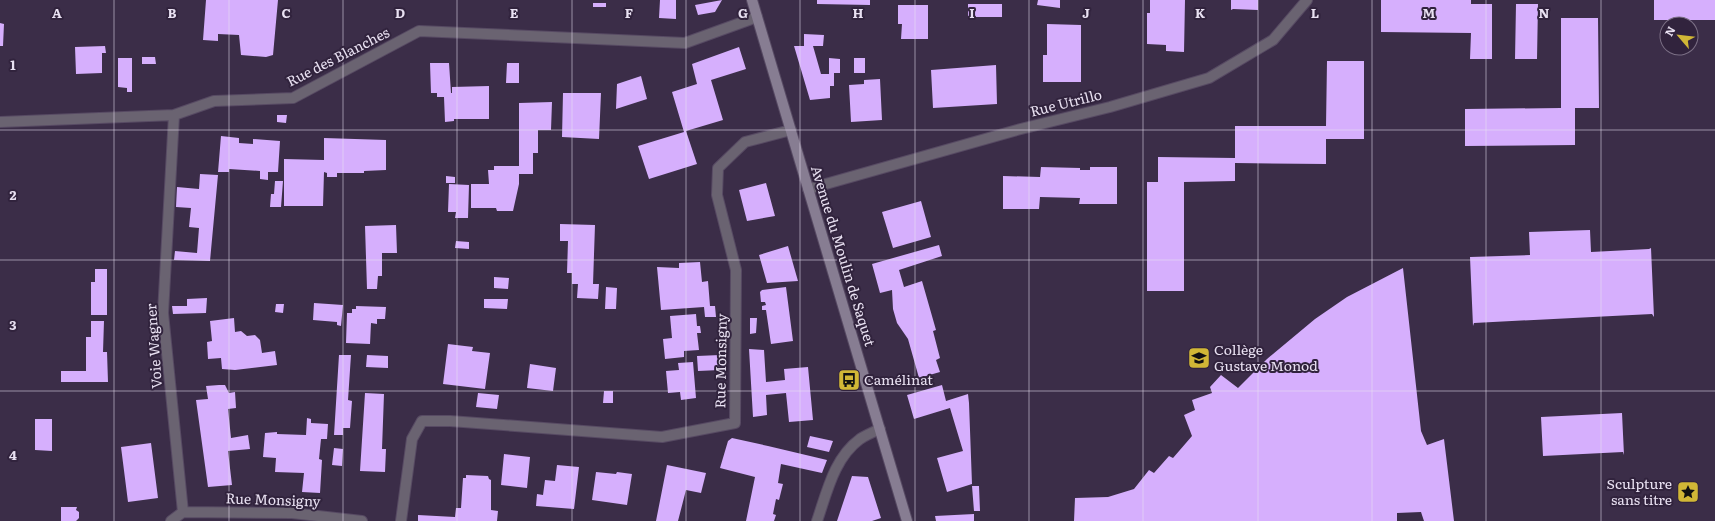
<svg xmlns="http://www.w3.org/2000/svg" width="1715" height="521" viewBox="0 0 1715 521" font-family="Literata,serif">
	<rect width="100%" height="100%" fill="#3b2d48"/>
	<!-- building -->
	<path fill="#d6affd" d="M206 0H278L273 55 266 57 241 55 239 35 218 34V41L203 40Z
		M660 0H676V19L659 18Z
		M722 0 715 12 698 15 695 5Z
		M817 0H870V5L817 4Z
		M1038 0H1060V8L1037 5Z
		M1150 0H1185L1184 52 1166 51V45L1147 44V13H1150Z
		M1231 0H1258V10L1233 9 1231 10Z
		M1381 0H1471V4H1492V59H1470L1471 33 1381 32Z
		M1654 0H1715V20H1654Z
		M593 3H606V7H593Z
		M968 4H1002V17H968Z
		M1516 4H1538L1537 59H1515Z
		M898 5H928V39H901L902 24H898Z
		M1561 18H1598L1599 108H1575V145L1465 146V109L1561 108Z
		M0 23 4 24 3 46H0Z
		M1047 24 1081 25V82H1043V55H1047Z
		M804 34 824 35 823 46H813L821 74H829V58L840 59V73H834V86H830V98L810 100 794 46H804Z
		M105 46 106 53H102V73L76 74 75 47Z
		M739 47 746 69 711 80 723 120 686 131 697 164 649 179 638 146 684 132 672 92 697 84 692 64Z
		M142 57H155L156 64H142Z
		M118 58H132V92H127V88L118 87Z
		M854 58H865V73H854Z
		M1327 61H1364V139H1326V164L1235 163V181L1184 182V291H1147V182H1158V157L1235 158V126H1326Z
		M430 63H449L451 93H452V87L489 86V119H454V121L445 122 444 97H437V93H431Z
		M507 63H519V83H506Z
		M996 65 997 104 933 108 931 70Z
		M641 76 647 99 616 109 617 84Z
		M880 79 882 120 851 122 849 85 864 84V80Z
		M563 93H601L599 139 562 137Z
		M552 102 551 130H538V153H533V174H519V184L513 211H497L496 208H471V184H489L488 170H494V166H519V103Z
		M277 115H287L286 123 277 122Z
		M221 136 239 138V143L253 144V139L280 141 278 172H268V180L260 179V171L229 169V172H218Z
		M324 138 386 140V170L364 171V173H337V177H327V173L324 172 323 206H284V159L324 160Z
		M1041 167 1080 168V170H1090V167H1117V204H1079L1080 198 1040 197 1039 209H1003V176L1040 177Z
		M200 174 218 175 210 261 174 260 175 251 197 253 199 228 189 227 191 208 176 207 177 187 199 189Z
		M446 176 455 177V183H446Z
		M275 181H283L281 207H270L271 194H274Z
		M766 183 775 216 747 221 739 190Z
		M449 184 469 185 468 218H455L456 212H448Z
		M921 201 931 237 893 248 882 212Z
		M560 224 595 225 593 284H599L598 299 577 298 578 284H572V273H567L568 241H560Z
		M396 225 397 253H382V276H378L377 289H367L365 226Z
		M1590 230 1591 252 1649 249 1651 248 1654 317 1652 314 1474 323 1473 326 1470 257 1530 255 1529 232Z
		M456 241 469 242V249L455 248Z
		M939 245 942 256 899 270 904 287 922 281 936 330 933 331 940 358 936 360 940 372 919 378 908 339 897 323 893 309 892 290 880 293 872 264Z
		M788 246 798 281 767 283 759 255Z
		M700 262 702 282 708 281 710 306H715L716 317H705L704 307 661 310 657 267 679 268V263Z
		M1403 268 1421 431 1427 445 1444 439 1454 521H1424L1421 512 1397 513V521H1074L1075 498 1108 497 1134 489 1149 470 1154 473 1169 456 1173 458 1192 436 1184 415 1195 410 1192 400 1212 393 1210 387 1221 375 1238 388 1267 359 1315 319 1347 297Z
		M95 269H107V315H91V282H95Z
		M494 277 509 278 508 289 494 288Z
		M606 287 617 288 616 309H605Z
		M786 287 793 341 771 344 766 310H762V306L766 305 765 302H761L760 292 762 290Z
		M207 298 206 313 173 314 172 306H187V299Z
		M484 299H508L507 309 484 308Z
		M314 303 343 305 341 326 337 325V322L313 320Z
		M276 304H284L283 313 275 312Z
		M356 306 386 307 385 319H377V324L371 323 370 344 346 343 347 313H352V309H356Z
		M696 314 697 326H700L701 333H697L699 350 684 351V357L665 359 663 339 672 338 670 316Z
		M234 318 235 332 241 331 247 336 255 335 260 340 262 353 275 351 277 365 235 370 222 369 221 358 208 359 207 342 212 341 210 321Z
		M750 318H757L756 333 750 334Z
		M91 321H104L103 352H107L108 382H61V371H86V337H91Z
		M448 344 473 347 472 351 490 353 485 389 443 384Z
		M749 349 764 350 766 382 785 380 784 369 808 367 813 420 789 422 786 393 766 395 767 415 753 417Z
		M339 355H351L348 400 352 401 350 428H343V435H334Z
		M367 355 388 356V368L366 367Z
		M720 355V370L698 371 697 356Z
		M693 362 696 398 681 400 680 392 668 393 666 371 679 370 678 363Z
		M530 364 556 368 553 391 527 388Z
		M219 385H225L229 393 235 392 236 408 228 409 231 438 248 435 250 449 228 451 232 485 208 487 196 400 208 399 206 386Z
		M942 385 946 401 968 394 969 403 972 484 947 492 937 458 963 451 950 408 914 419 907 395Z
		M604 391H613V403H603Z
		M365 393 384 394 382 449H386L385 472 360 471Z
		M478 393 499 395 497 409 476 407Z
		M1622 413 1624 455 1623 452 1543 456 1541 417Z
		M307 418 311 419V423L328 424 327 439H321L319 459 322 460 320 493 302 492 304 473 275 472 276 458 263 457 265 433 277 432V434L306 435Z
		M35 419H52V451L35 450Z
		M810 436 833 441 829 452 807 447Z
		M732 438 768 446 827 460 822 473 781 464 778 483 783 484 779 500 776 499 773 514 776 515 774 521H746L755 477 720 468 728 441Z
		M151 443 158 498 128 502 121 447Z
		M334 448 343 449 342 466 332 465Z
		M504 454 530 457 527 488 501 485Z
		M557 465 579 467 574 509 536 506 537 494 543 495 545 480 555 481Z
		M667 465 706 473 701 493 686 490 678 521H656Z
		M596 472 616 474 617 472 632 474 627 505 592 500Z
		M466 475 488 476 489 479 491 480V510L498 511 497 521H418V515L455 517 456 508H461L463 478H466Z
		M852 476 868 477 881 518 872 521H837Z
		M972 486H979L980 511H974Z
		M61 507H77L76 510 79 512V518L76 521H61Z
		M974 514V521H936L935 516Z"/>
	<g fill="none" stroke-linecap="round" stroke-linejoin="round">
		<!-- street casing -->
		<g stroke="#574a63" stroke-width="12">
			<path id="street" d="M0 122 174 115 214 101 293 98 419 31 685 43 757 17
				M808 189 1017 130 1110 107 1209 78 1273 40 1307 0
				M183 512 292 513 362 521
				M171 521 183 512 163 313 174 115
				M401 521 412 439 422 421H450L662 437 735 423 736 270 717 195 718 168 745 142 791 130
				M817 521C827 492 834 458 860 439 866 435 873 432 880 429"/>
		</g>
		<!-- secondary casing -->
		<g stroke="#574a63" stroke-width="12">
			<path id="secondary" d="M752 0 907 521"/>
		</g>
		<!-- street -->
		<use href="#street" stroke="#6a6371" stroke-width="10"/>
		<!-- secondary -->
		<use href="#secondary" stroke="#877d92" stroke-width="10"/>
	</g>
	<!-- grid -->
	<path fill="none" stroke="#e9e1f2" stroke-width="1" stroke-opacity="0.55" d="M114 0V521M229 0V521M343 0V521M457 0V521M572 0V521M686 0V521M800 0V521M915 0V521M1029 0V521M1143 0V521M1258 0V521M1372 0V521M1486 0V521M1601 0V521M0 130H1715M0 260H1715M0 391H1715"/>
	<!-- icons -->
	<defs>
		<g id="school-square" transform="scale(1.15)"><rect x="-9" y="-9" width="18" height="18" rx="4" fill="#d1b736" stroke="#31233d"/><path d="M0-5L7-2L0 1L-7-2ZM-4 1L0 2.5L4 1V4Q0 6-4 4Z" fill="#111"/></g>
		<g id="bus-square" transform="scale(1.15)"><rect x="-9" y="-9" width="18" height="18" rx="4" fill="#d1b736" stroke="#31233d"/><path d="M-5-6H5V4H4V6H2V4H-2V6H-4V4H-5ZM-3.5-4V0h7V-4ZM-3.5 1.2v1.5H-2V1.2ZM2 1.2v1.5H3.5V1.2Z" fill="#111"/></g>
		<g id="sight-square" transform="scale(1.15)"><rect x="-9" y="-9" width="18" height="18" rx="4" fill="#d1b736" stroke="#31233d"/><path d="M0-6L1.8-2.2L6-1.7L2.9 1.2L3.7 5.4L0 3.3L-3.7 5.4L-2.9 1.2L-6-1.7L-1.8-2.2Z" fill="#111"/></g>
	</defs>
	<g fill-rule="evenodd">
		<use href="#school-square" x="1199" y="358"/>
		<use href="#bus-square" x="849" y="380"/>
		<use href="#sight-square" x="1688" y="492"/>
	</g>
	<g text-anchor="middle" stroke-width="4" stroke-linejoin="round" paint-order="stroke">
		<!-- street labels -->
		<g font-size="14" fill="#e9e1f2" stroke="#31233d">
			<text transform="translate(338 57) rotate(-27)" y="5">Rue des Blanches</text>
			<text transform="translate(1066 103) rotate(-14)" y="5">Rue Utrillo</text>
			<text transform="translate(843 256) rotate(73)" y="5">Avenue du Moulin de Saquet</text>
			<text transform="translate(154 346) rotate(-94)" y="5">Voie Wagner</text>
			<text transform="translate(721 361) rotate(-89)" y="5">Rue Monsigny</text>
			<text transform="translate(273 500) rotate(2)" y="5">Rue Monsigny</text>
		</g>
		<!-- poi labels -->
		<g font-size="14" fill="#e9e1f2" stroke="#31233d" text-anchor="start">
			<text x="1214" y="355">Collège<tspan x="1214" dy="16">Gustave Monod</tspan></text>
			<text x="864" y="385">Camélinat</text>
			<text x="1672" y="489" text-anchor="end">Sculpture<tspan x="1672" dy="16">sans titre</tspan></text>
		</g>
	</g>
	<g font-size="13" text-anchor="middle" font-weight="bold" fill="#e9e1f2" stroke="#31233d" stroke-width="4" stroke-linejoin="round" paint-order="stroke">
		<text x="57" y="18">A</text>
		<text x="172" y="18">B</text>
		<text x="286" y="18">C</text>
		<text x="400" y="18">D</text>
		<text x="514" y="18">E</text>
		<text x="629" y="18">F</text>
		<text x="743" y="18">G</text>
		<text x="858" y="18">H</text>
		<text x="972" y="18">I</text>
		<text x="1086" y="18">J</text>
		<text x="1200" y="18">K</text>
		<text x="1315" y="18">L</text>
		<text x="1429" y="18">M</text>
		<text x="1544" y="18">N</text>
		<text x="13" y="70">1</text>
		<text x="13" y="200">2</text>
		<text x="13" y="330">3</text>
		<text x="13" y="460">4</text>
	</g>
	<!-- north arrow -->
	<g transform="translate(1679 36) rotate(298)"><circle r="19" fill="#31233d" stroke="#7b6f85"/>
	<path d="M0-3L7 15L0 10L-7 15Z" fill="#d1b736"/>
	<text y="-6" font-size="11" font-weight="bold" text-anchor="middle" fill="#e9e1f2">N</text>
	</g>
</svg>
